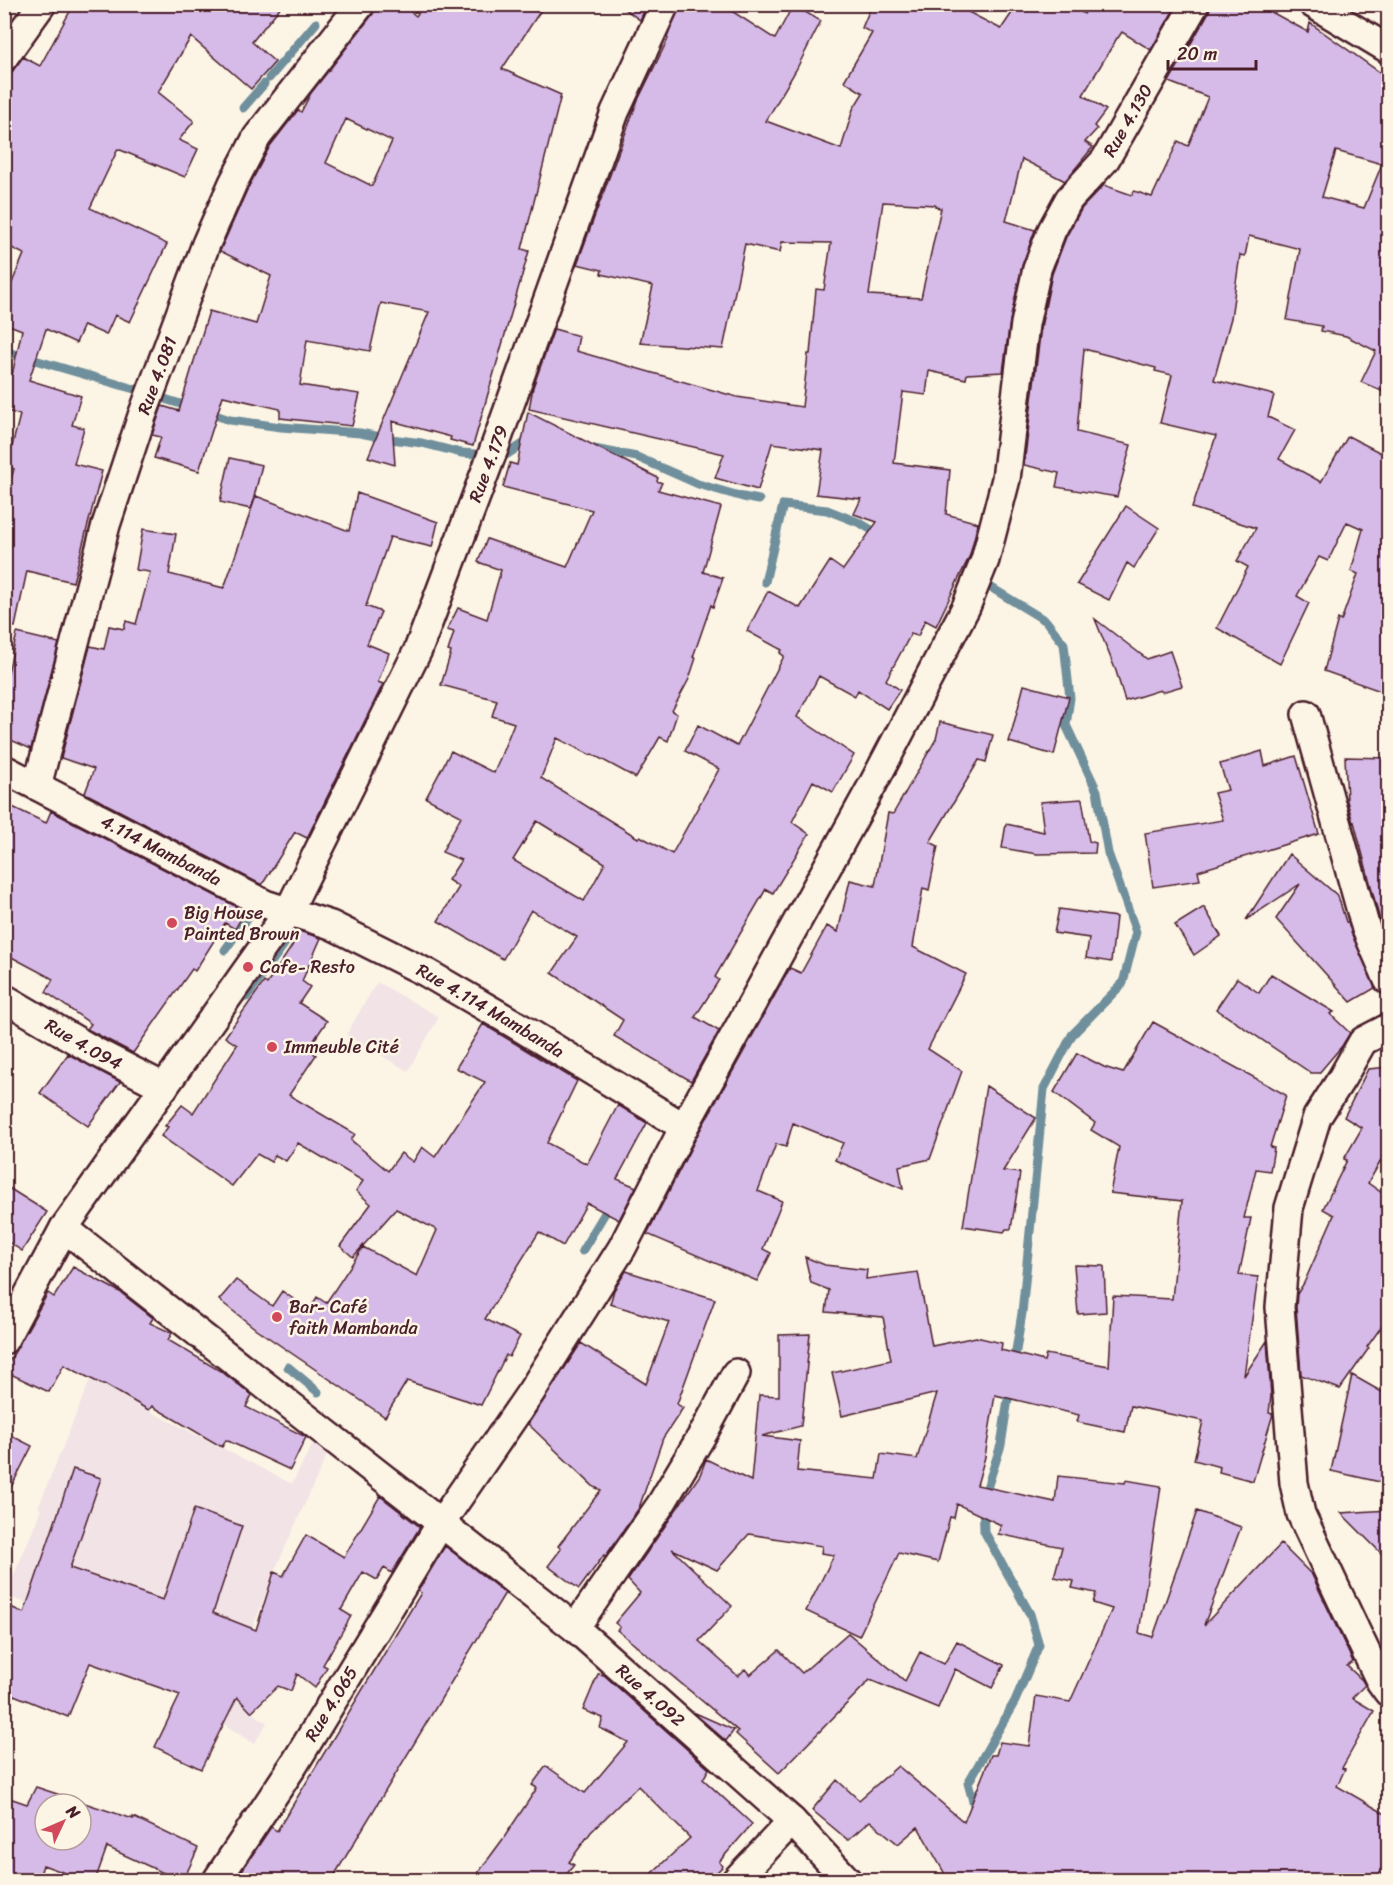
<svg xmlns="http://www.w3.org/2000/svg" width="1393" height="1885" viewBox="0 0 1393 1885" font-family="Sriracha,sans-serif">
	<rect width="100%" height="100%" fill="#fcf5e5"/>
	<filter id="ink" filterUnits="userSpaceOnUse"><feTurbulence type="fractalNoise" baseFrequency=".0167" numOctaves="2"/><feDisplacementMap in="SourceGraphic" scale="12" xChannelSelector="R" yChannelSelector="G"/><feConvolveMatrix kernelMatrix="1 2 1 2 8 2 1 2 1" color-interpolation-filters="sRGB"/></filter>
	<g filter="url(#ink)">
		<!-- built -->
		<path fill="#f1e3e6" d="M377 982 439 1017 408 1071 346 1035Z
			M90 1380 104 1387 106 1386 144 1408 292 1484 316 1438 330 1448 274 1572 252 1629 236 1696 251 1712 267 1723 254 1744 56 1612 5 1596 42 1509 38 1508Z"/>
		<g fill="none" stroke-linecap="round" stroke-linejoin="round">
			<!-- stream -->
			<path stroke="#708f9c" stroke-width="9" d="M269 78 316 23
				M243 108 264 84
				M4 351 148 393
				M152 395 190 407
				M206 412 230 420 281 427 360 433 391 439 422 443 461 453 475 454
				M594 449 637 457 698 484 743 497 759 500
				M506 455 523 444 533 443
				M765 582 783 505 827 510 860 523 880 535
				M982 582 1046 621 1064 644 1070 698 1066 725 1097 791 1108 853 1136 932 1123 983 1072 1035 1044 1089 1022 1313 1014 1363
				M225 950 255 908 251 905
				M246 997 303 918
				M582 1251 611 1203
				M288 1367 318 1392
				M976 1812 968 1783 1015 1701 1039 1645 1030 1614 984 1531 983 1500 1001 1445 1010 1386"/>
		</g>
		<!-- building -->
		<path fill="#d6bae8" stroke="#4a1f2b" stroke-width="1.5" fill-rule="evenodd" d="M74 4H283L252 42 275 62 251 89 191 37 158 92 194 121 179 140 198 149 185 177 118 149 90 208 167 244 130 322 115 315 106 335 84 325 76 343 46 329 29 380 81 396 72 425 84 428 74 464 102 471 73 582 27 571 15 627 4 626V503L14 469 7 466 20 415 4 410V372L12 375 22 330 4 323V302L24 254 4 244V85L14 69 23 57 40 66Z
			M376 4H401L416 16 425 4H545L502 69 561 95 522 249 529 251 473 446 450 440 451 437 392 421 395 465 368 457 429 312 381 303 370 351 307 340 300 385 360 394 352 426 280 418V409L223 396 199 471 154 458 161 437 152 435 162 406 179 411 209 311 256 324 271 276 220 251 247 190 270 146 298 110 301 112 311 93 373 14ZM346 119 392 141 372 186 326 163Z
			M618 4H647L640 20Z
			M680 4H721L775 39 793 5 821 21 796 70 766 121 841 149 853 109 863 93 844 81 872 33 862 28 872 4H953L1001 29 1018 4H1070L1084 14 1090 4H1177L1151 50 1122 32 1118 38H1117L1083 95 1106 110 1094 126 1097 129 1085 142 1093 147 1065 181 1022 159 1006 221 1035 230 1022 266 1010 321 1003 372 967 374 966 379 929 371 926 395 903 392 894 463 950 470 946 514 978 523 970 555 936 626 925 620 918 636 911 634 886 680 900 690 887 709 858 690 855 696 819 676 797 717 854 755 833 792 813 781 792 822 809 834 773 893 766 889 715 977 719 980 695 1017 719 1031 691 1081 614 1036 623 1020 552 973 577 937 531 910 503 959 438 921 459 887 448 880 461 860 442 852 461 816 426 798 451 751 494 773 514 723 492 716 497 700 441 685 451 652 448 651 454 632 447 630 458 608 487 619 501 570 478 562 487 539 567 567 592 510 503 487 510 463 517 465 528 412 658 478 657 481 662 483 658 490 721 507 703 572 723 578 713 607 711 605 693 657 696 658 689 679 672 711 677 714 668 741 660 737 636 778 592 754 590 755 557 738 541 778 638 838 640 836 672 854 719 769 685 751 698 725 737 746 784 656 780 653 782 650 747 631 768 591 800 608 830 561 843 570 877 522 854 514 861 499 816 494 823 450 772 443 758 490 715 478 724 454 529 409 533 387 554 329 579 336 576 351 737 397 802 407 808 354H810L816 289 824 290 831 243 782 242 780 252 745 244 723 349 640 343 653 286 601 274 602 270 577 264 637 102 668 39 667 38ZM883 202 935 205V207L941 208 921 298 869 295ZM537 821 605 863 584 901 513 860Z
			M1211 4H1257L1308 32 1310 23 1389 79V394L1361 382 1376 351 1346 336 1321 331 1322 326 1287 320 1300 249 1249 236 1245 256 1240 255 1231 318 1214 380 1274 395 1268 417 1295 430 1279 459 1321 482 1348 436 1389 457V694L1324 671 1338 619 1341 621 1358 574 1351 571 1363 529 1347 522 1328 561 1319 557 1297 596 1309 603 1280 664 1217 628 1248 567 1237 561 1256 528 1192 508 1216 436 1160 423 1172 375 1155 371 1156 368 1084 349 1077 432 1131 445 1117 497 1056 487 1059 473 1024 465 1041 327 1052 274 1066 237 1082 208 1104 185 1132 195 1134 191 1152 197 1178 141 1188 146 1208 97 1169 82 1209 12ZM1336 151 1382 164 1364 208 1322 197Z
			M230 458 262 465 251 509 220 502Z
			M357 493 438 522 432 547 390 537 366 606 381 612 367 644 389 653 378 682 383 684 307 838 295 832 262 885 85 793 94 769 61 758 90 646 104 649 109 626 124 629 126 621 136 624 150 572 136 570 143 529 176 534 169 574 224 588 256 496 349 531Z
			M1126 506 1159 528 1134 568 1127 563 1109 600 1077 584Z
			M1095 619 1147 659 1170 651 1182 686 1162 692 1160 690 1125 701 1116 671Z
			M17 633 59 643 31 749 4 737V690Z
			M1024 685 1069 697 1054 755 1009 742Z
			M940 722 993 735 986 762 979 760 930 842 938 846 929 890 923 888 913 947 966 974 928 1049 962 1071 930 1159 899 1166 903 1189 835 1160 843 1143 793 1123 786 1147 776 1144 758 1191 782 1201 763 1249 771 1253 757 1281 647 1234 698 1134 790 968 801 973 827 926 838 932 850 880 875 886 888 813 893 814 936 739Z
			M1262 751 1265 766 1296 756 1319 834 1198 871 1200 880 1153 887 1145 833 1223 820 1214 793 1228 790 1220 764Z
			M1345 757 1389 758V941L1381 924 1354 822 1353 823 1347 801Z
			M1082 799 1089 841 1096 843 1095 853 1037 854 1002 848 1006 824 1044 832 1040 802Z
			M4 803 46 823 51 811 245 911 235 929 225 923 195 971 192 969 133 1053 87 1029 91 1024 46 992 53 979 4 953Z
			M1289 854 1338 896 1346 922H1348L1375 988 1351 1002 1276 919 1300 884 1246 920Z
			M1204 907 1221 936 1194 955 1175 925Z
			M1059 909 1116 917 1111 962 1086 958 1089 938 1054 933Z
			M299 931 321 938 302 981 310 987 299 1003 327 1021 308 1049 316 1055 289 1095 355 1134 351 1140 388 1171 401 1153 413 1162 422 1147 435 1157 485 1082 456 1068 483 1024 577 1081 547 1143 587 1164 618 1105 647 1123 617 1179 636 1187 619 1220 587 1203 563 1246 539 1232 485 1319 520 1336 509 1357 506 1355 481 1405 407 1381 385 1417 256 1329 219 1300 236 1280 272 1306 282 1291 309 1310 317 1297 326 1303 363 1247 417 1276 437 1230 396 1209 353 1257 340 1246 371 1204 356 1191 363 1181 298 1143 286 1161 275 1155 271 1162 257 1154 232 1186 161 1136 168 1127 165 1126 182 1105 193 1113 237 1045 225 1037 264 982 267 984 292 946Z
			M1271 974 1334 1012 1330 1014 1350 1033 1342 1046 1319 1073H1311L1216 1009 1237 978 1259 993Z
			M1153 1022 1286 1095 1270 1147 1274 1148 1270 1171 1256 1169 1244 1218H1251L1239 1275 1258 1277 1244 1376 1267 1341 1271 1396 1269 1413 1273 1414 1253 1481 1219 1472 1220 1467 1194 1460 1203 1421 1131 1406 1125 1432 1077 1422 1079 1415 995 1395 985 1457 977 1485 1055 1502 1058 1476 1125 1483 1126 1480 1161 1486 1139 1633 1153 1637 1197 1511 1241 1527 1204 1625 1281 1544 1312 1575 1353 1662 1347 1666 1362 1680 1365 1685 1352 1698 1374 1711 1342 1768 1345 1769 1337 1786 1389 1816V1881H949L918 1827 898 1844 870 1821 848 1840 812 1810 837 1780 859 1800 898 1766 964 1822 991 1755H996L1000 1742 1029 1746 1036 1696 1070 1702 1112 1609 1093 1603 1096 1593 1072 1588 1074 1581 1054 1577 1062 1547 998 1534 1001 1525 957 1504 954 1518 950 1517 938 1562 899 1553 859 1636 806 1611 834 1555 821 1553 822 1546 749 1534 717 1570 672 1549 732 1606 699 1641 738 1676 745 1669 750 1675 779 1650 802 1673 848 1633 905 1681 920 1652 944 1664 957 1641 1004 1665 992 1688 955 1669 938 1708 870 1680 779 1773 736 1734 738 1731 617 1630 620 1627 615 1623 640 1593 628 1580 700 1475 706 1459 751 1481 759 1395 779 1396V1335L810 1334 801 1426 762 1436 800 1441 797 1471 877 1479 881 1454 917 1459 937 1393 842 1416 832 1373 891 1360 883 1317 826 1312 829 1290 811 1283 805 1257 825 1265 867 1270 866 1279 918 1272 932 1346 976 1337 1002 1343 1001 1350 1044 1361 1046 1354 1109 1366 1113 1296 1172 1299 1182 1201 1110 1193 1119 1147 1091 1130 1095 1123 1054 1092 1077 1053 1104 1067 1123 1073Z
			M68 1054 120 1082 88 1126 40 1093Z
			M1389 1067V1147L1368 1183 1389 1198V1316L1367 1347 1369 1348 1340 1389 1301 1375 1296 1307 1297 1294 1304 1283 1334 1215 1323 1209 1347 1160 1344 1159 1362 1128 1344 1117 1368 1069Z
			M986 1086 1036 1118 1003 1171 1020 1173 1011 1229H1006L1004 1232 963 1226Z
			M4 1185 47 1212 22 1251 4 1239Z
			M1074 1265 1104 1266 1106 1312 1078 1314Z
			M73 1267 120 1292 153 1318 150 1323 172 1333 168 1340 222 1372 252 1395 246 1407 306 1437 290 1470 226 1440 222 1447 152 1406 149 1410 145 1408 104 1384 103 1385 64 1365 49 1392 4 1371 48 1293 54 1297Z
			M626 1271 715 1299 677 1404 683 1408 663 1438 639 1508 605 1557 604 1555 579 1589 548 1566 561 1549 558 1546 601 1490 594 1487 528 1424 581 1343 646 1384 669 1322 610 1304 614 1290Z
			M1352 1375 1389 1396V1484L1331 1471Z
			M4 1432 32 1446 4 1501Z
			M73 1469 101 1478 70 1568 163 1600 194 1509 242 1526 213 1613 256 1630 274 1572 283 1576 306 1535 344 1557 380 1496 420 1527 392 1573 384 1568 377 1580 363 1572 341 1610 351 1616 323 1665 327 1667 315 1688 297 1674 291 1691 278 1686 251 1712 237 1697 201 1769 155 1747 180 1695 90 1663 68 1717 4 1691V1604L24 1613Z
			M1389 1510V1561L1341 1513Z
			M445 1546 505 1593 331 1881H247L239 1875 271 1827 277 1831 421 1593 418 1591Z
			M598 1674 604 1675 709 1769 703 1779 752 1824 719 1862 723 1866 708 1881H643L690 1838 638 1786 591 1832 569 1862 574 1865 561 1881H472L503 1839 537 1788 532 1785 546 1766 585 1793 628 1742 600 1728 603 1718 583 1710Z
			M693 1712 734 1730 726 1741Z
			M36 1787 133 1819V1817L198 1848 184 1879 172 1873 170 1876 107 1847 95 1881H87L43 1865 38 1881H4V1796L27 1804ZM45 1804H81V1840H45Z"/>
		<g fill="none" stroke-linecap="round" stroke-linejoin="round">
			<!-- minor casing -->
			<g stroke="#4a1f2b" stroke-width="32">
				<g id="minor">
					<path d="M1313 4 1388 49"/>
					<path d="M4 57 42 4"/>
					<path d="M1306 714 1366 929 1388 980"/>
					<path id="s1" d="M4 769 265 904 331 925 427 973 513 1023 684 1127"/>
					<path id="s2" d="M37 786 106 525 142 416 206 244 233 183 257 137 361 4"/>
					<path id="s3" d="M4 998 96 1052 164 1087"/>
					<path d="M1388 1028 1363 1041 1342 1078 1317 1117 1289 1208 1280 1307 1294 1483 1301 1514 1355 1629 1380 1681 1388 1692"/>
					<path id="s4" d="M64 1228 575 1628 792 1821 847 1880"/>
					<path id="s5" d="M4 1340 64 1228 288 912 418 650 494 449 615 112 665 4"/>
					<path d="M575 1628 661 1504 704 1432 736 1373"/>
					<path id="s6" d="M217 1880 295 1763 441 1523 531 1392 622 1248 684 1127 873 784 966 607 985 560 1006 479 1025 324 1037 269 1052 230 1069 199 1105 160 1195 4"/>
					<path d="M736 1880 792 1821"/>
				</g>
			</g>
			<!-- minor -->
			<use href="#minor" stroke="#fcf5e5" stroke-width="27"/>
		</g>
	</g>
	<!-- markers -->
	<g fill="#d1495b" stroke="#fcf5e5" stroke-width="2">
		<circle cx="172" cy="923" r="6"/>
		<circle cx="248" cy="967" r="6"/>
		<circle cx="272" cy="1047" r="6"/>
		<circle cx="277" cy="1317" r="6"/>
	</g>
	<g text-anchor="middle" stroke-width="5" stroke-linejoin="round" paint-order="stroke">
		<!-- street labels -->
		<g font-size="18" fill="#4a1f2b" stroke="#fcf5e5">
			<text dy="6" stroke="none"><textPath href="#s6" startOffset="2001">Rue 4.130</textPath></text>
			<text dy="6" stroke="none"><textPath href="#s2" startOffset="428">Rue 4.081</textPath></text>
			<text dy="6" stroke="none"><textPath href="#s5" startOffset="1006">Rue 4.179</textPath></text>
			<text dy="6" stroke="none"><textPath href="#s1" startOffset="177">4.114 Mambanda</textPath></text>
			<text dy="6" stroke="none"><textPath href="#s1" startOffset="544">Rue 4.114 Mambanda</textPath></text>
			<text dy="6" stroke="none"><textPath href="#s3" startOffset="92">Rue 4.094</textPath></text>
			<text dy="6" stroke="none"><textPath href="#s4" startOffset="750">Rue 4.092</textPath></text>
			<text dy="6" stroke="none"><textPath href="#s6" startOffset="210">Rue 4.065</textPath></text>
		</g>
		<!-- poi labels -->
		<g font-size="18" fill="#4a1f2b" stroke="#fcf5e5" text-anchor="start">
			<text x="184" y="919">Big House<tspan x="184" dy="21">Painted Brown</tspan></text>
			<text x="260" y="973">Cafe- Resto</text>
			<text x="284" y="1053">Immeuble Cité</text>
			<text x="289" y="1313">Bar- Café<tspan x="289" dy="21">faith Mambanda</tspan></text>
		</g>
	</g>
	<!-- margin -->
	<rect width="1393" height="1885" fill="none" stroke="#fcf5e5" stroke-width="24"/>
	<rect x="12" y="12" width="1369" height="1861" fill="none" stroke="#4a1f2b" stroke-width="2" filter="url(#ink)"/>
	<!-- north arrow -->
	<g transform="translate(63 1822) rotate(46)"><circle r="28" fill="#fcf5e5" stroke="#b59f9b" stroke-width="1.5"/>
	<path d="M0-4.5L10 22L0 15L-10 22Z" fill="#d1495b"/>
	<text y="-9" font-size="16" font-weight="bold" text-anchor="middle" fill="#4a1f2b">N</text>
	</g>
	<!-- scale -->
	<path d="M1168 60v9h88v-9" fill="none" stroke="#4a1f2b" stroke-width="3"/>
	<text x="1177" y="60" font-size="18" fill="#4a1f2b" stroke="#fcf5e5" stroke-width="4.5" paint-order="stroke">20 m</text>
</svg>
